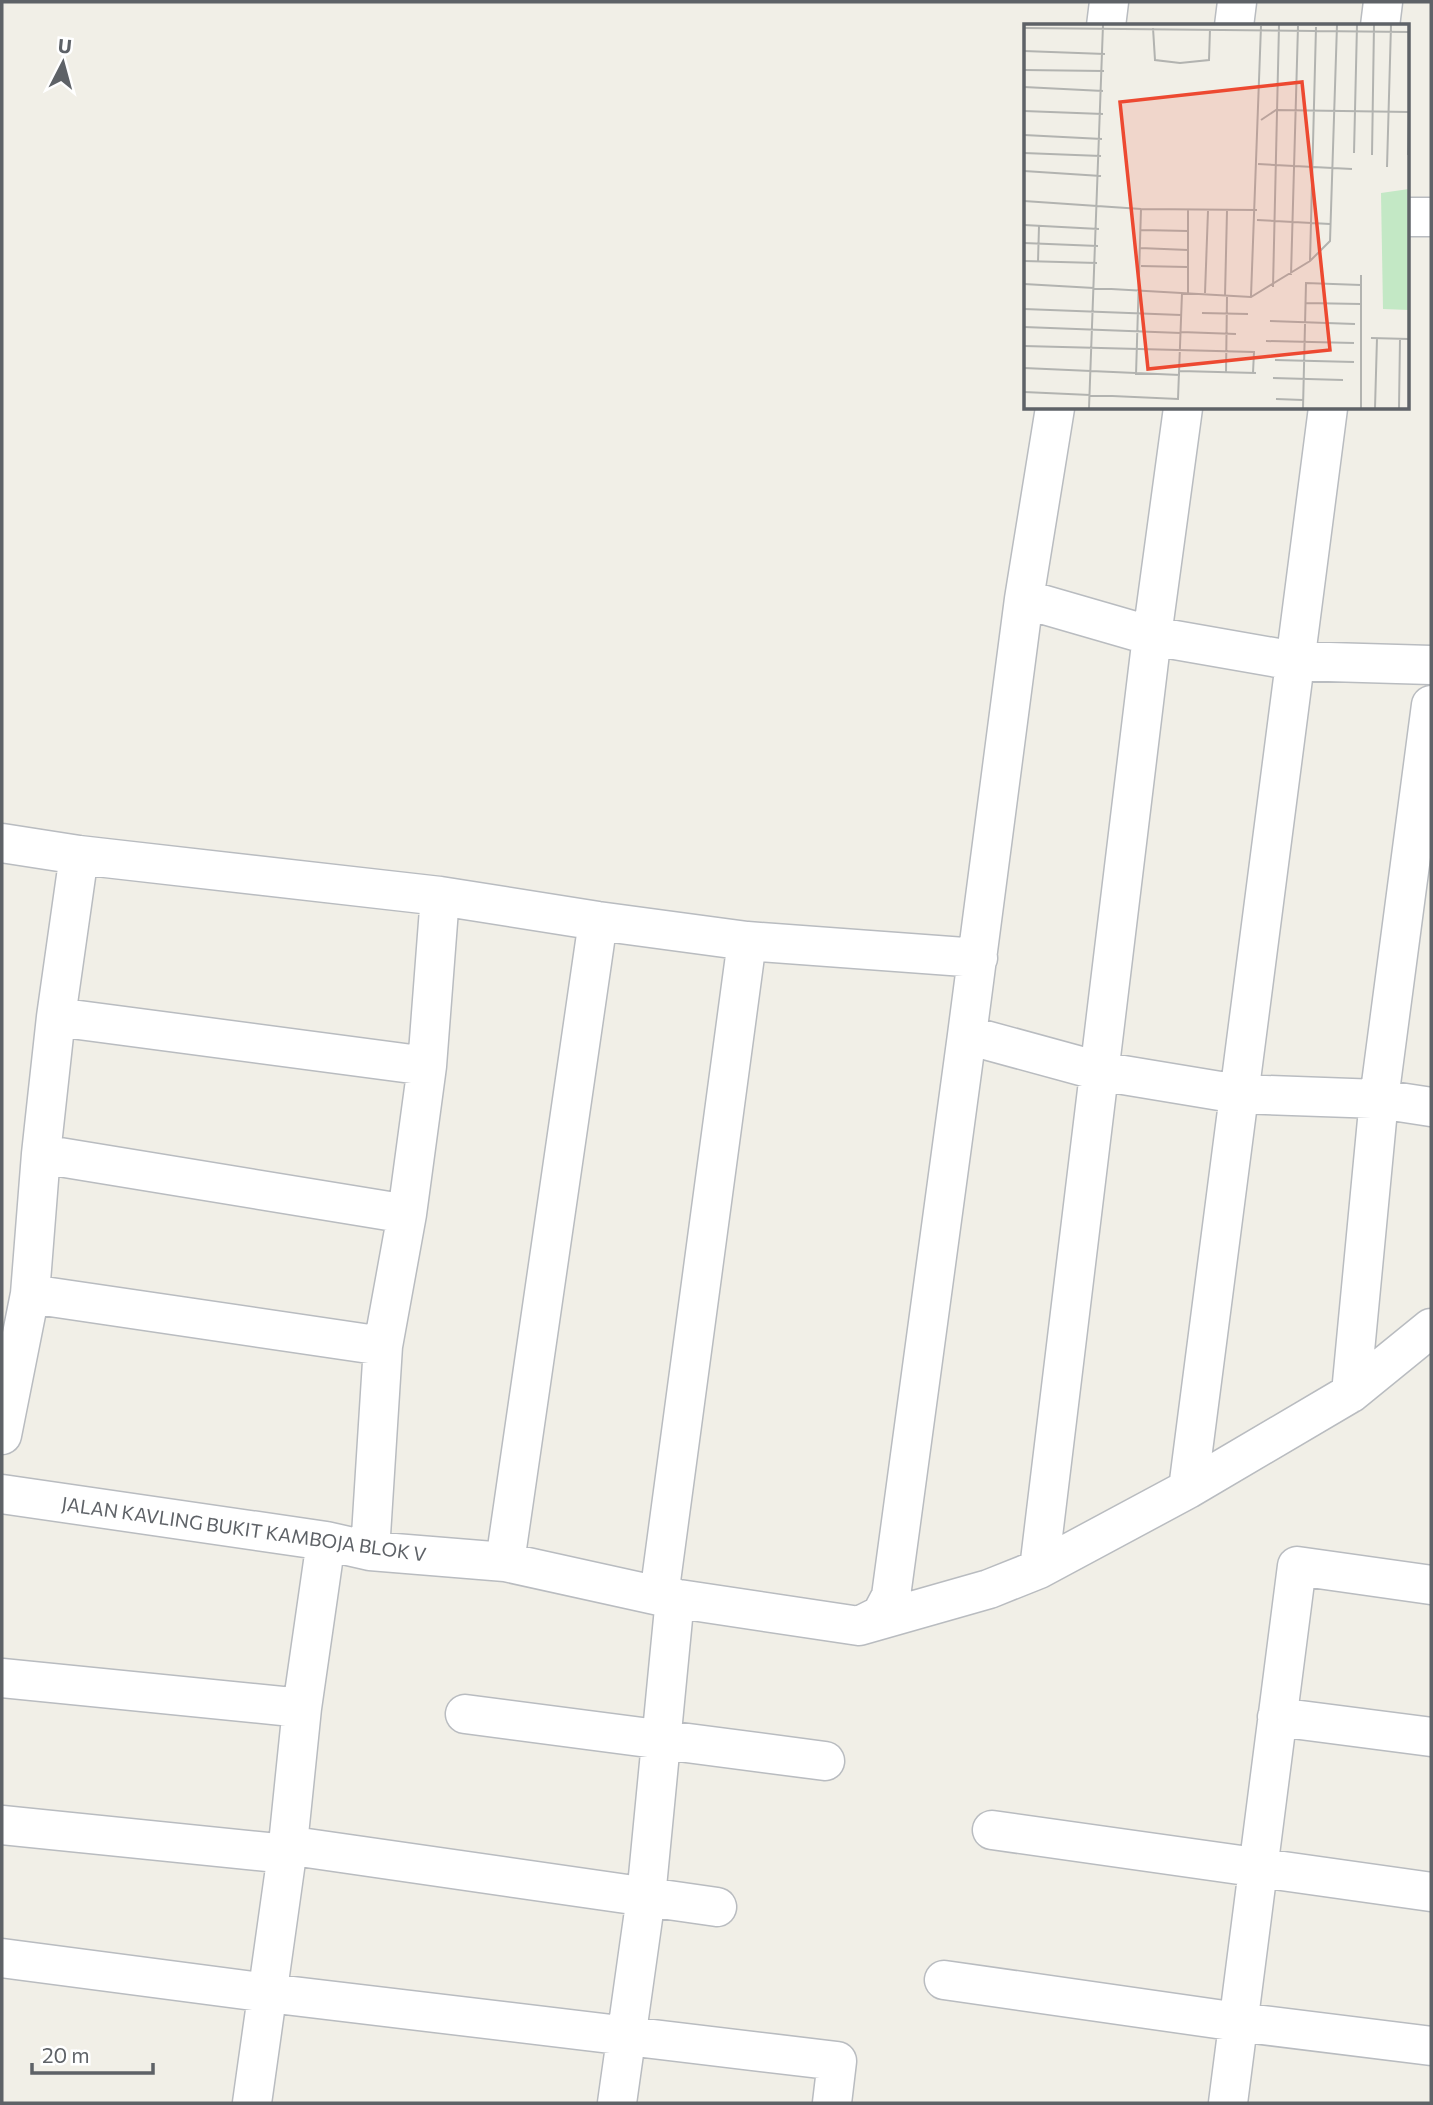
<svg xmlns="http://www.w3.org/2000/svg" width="1433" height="2105" viewBox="0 0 1433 2105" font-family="Commissioner,sans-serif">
	<rect width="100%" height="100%" fill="#f1efe7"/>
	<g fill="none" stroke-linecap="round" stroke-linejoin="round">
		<!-- street casing -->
		<g stroke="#b9bcc0" stroke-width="41">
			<path id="street" d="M1106 26 1109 2
				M1234 26 1237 2
				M1380 26 1383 2
				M1407 217H1431
				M1024 599 1152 636 1295 661 1431 665
				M2 843 79 855 440 896 598 921 747 941 978 958
				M56 1017 427 1066
				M967 1035 1099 1071 1238 1094 1379 1099 1431 1107
				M41 1154 407 1214
				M30 1294 383 1346
				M1351 1393 1379 1099 1431 705
				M2 1435 30 1294 41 1154 56 1017 79 855
				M1188 1489 1328 408
				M2 1494 326 1541 370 1551 505 1562 659 1596 859 1626 989 1589 1039 1569 1188 1489 1351 1393 1431 1328
				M370 1551 383 1346 407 1214 427 1066 440 896
				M505 1562 598 921
				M1039 1569 1152 636 1183 408
				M659 1596 747 941
				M861 1625 881 1615 891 1596 967 1035 1024 599 1055 408
				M2 1678 302 1708
				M465 1714 825 1761
				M1277 1717 1431 1737
				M2 1825 287 1854
				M992 1830 1431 1892
				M286 1845 717 1907
				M2 1958 268 1993 837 2061 832 2103
				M944 1980 1238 2022 1431 2046
				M252 2103 287 1854 302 1708 326 1541
				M617 2103 646 1897 675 1598
				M1228 2103 1297 1566 1431 1585"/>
		</g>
		<!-- street -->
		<use href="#street" stroke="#fff" stroke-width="38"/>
	</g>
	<g text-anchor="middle" stroke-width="6" stroke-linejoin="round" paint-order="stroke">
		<!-- street labels -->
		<g font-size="19" fill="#5e6267" stroke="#fff">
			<text transform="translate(244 1529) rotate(8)" y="7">JALAN KAVLING BUKIT KAMBOJA BLOK V</text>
		</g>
	</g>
	<!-- overview -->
	<g transform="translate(1024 24)">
		<rect width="385" height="385" fill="#f1efe7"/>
		<path d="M385 165V286L359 285 357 169Z" fill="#c3e8c5"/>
		<path fill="none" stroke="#b2b3b0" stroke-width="2" d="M0 4 385 8M129 4 131 36 156 39 185 36 186 5M0 27 81 30M0 46 80 47M0 63 79 67M0 87 79 90M237 96 252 86 385 88M0 111 78 115M0 129 77 132M330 129 333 1M348 131 350 1M384 131 385 91M234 140 328 145M363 143 367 1M0 147 77 152M0 177 117 185 233 186M233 196 306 200M0 201 75 205M117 206 164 207M0 219 74 222M116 224 164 226M0 237 73 239M286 237 292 3M14 238 15 202M117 242 163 243M267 251 274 2M337 251V384M0 260 227 273 286 237 306 217 313 1M249 263 255 1M181 269 184 187M164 270V185M201 272 203 187M227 272 237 2M281 279 337 280M0 285 157 291M178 289 224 290M246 297 331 300M0 303 157 309M157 308 212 310M347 314 385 315M242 317 330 319M0 322 230 328 229 349M251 336 330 338M0 344 156 351M156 347 232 349M202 349 203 272M112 351 117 185M249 354 319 356M0 368 154 375 158 269M252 375 279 376M65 384 79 1M279 384 282 259 337 261M351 384 353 314M375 384 376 315"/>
		<path fill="#ed4931" fill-opacity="0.15" stroke="#ed4931" stroke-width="3.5" d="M278 58 306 326 124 345 96 78Z"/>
		<rect width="385" height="385" fill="none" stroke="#5e6267" stroke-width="3.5"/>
	</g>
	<!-- border -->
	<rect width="1433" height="2105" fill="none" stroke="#5e6267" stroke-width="7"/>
	<!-- north arrow -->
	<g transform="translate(63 63) rotate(6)" stroke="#ffffff" stroke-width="5" paint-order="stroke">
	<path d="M0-5L12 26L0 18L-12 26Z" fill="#5e6267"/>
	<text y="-10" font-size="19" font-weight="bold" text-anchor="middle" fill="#5e6267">U</text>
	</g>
	<!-- scale -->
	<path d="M32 2063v10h121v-10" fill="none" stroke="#5e6267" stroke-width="3.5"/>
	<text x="42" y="2063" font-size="21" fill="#5e6267" stroke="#ffffff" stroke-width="5" paint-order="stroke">20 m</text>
</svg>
